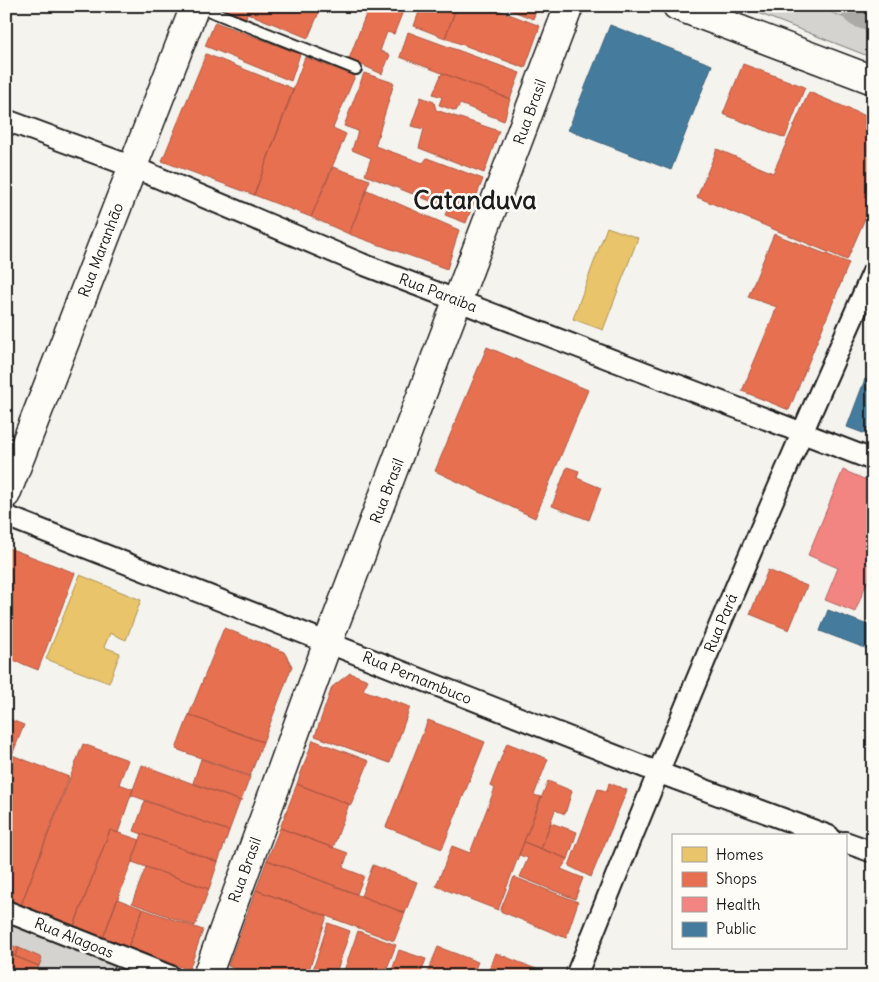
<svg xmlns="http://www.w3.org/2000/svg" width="879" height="982" viewBox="0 0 879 982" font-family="Delius,sans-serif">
	<rect width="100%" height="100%" fill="#f4f3ee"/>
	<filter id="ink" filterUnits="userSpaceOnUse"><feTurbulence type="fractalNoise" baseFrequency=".02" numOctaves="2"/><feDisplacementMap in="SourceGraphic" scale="10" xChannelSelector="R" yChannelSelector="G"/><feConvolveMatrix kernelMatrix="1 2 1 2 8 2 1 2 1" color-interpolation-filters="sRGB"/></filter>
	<g filter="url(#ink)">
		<!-- green -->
		<path fill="#d4d3cf" stroke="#787876" d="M740 6H815L873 29V58Z
			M6 912 162 976H6Z"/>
		<!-- homes -->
		<path fill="#e9c46a" stroke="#ac9253" d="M607 227 638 238 603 330 573 319Z
			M80 575 141 600 126 640 110 633 104 647 120 653 109 683 46 659Z"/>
		<!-- shops -->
		<path fill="#e76f51" stroke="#aa5641" d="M222 6H309L320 10 308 38 247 13 246 19 222 8Z
			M369 6H405L394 34 387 32 380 51 390 55 382 74 349 59Z
			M421 6H457L445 38 414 26Z
			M457 6H488L540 26 525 68 445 38Z
			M501 6H538L533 19Z
			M215 22 300 54 291 81 205 46Z
			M408 32 520 73 510 99 400 57Z
			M206 54 294 89 254 195 162 161Z
			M305 57 355 76 333 128 346 134 311 217 254 195Z
			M743 64 805 87 785 138 723 114Z
			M364 73 394 83 375 146 423 163 427 158 483 179 466 223 445 215 448 208 365 175 371 158 352 150 358 131 344 126Z
			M442 73 510 99 504 121 460 104 456 111 439 105 442 97 433 94Z
			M809 92 873 119V200L847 260 697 197 717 149 773 173Z
			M421 97 434 102 436 110 499 131 484 173 419 148 424 129 411 126Z
			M333 167 370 180 349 234 311 217Z
			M367 190 459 230 447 269 349 234Z
			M774 234 849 263 789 410 742 391 777 307 748 297Z
			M487 347 588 390 535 518 435 471Z
			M567 467 579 471 577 478 601 488 589 520 552 506Z
			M6 547 75 573 38 670 6 657Z
			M768 570 807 586 789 630 750 614Z
			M224 628 284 652 292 666 263 742 189 715Z
			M350 673 368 680 363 690 410 707 390 763 315 736 332 687Z
			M189 715 263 742 250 776 176 749Z
			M6 718 24 725 16 745 6 742Z
			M428 720 485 742 442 849 386 827Z
			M313 740 369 761 351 805 297 784Z
			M6 742 16 745 7 768H6Z
			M507 743 548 759 534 795 541 797 498 910 436 886 452 846 470 853 495 788 490 786Z
			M83 744 128 760 119 784 133 789 118 833 110 830 74 926 21 905Z
			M12 755 69 777 21 905 6 899V769Z
			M201 759 250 777 241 801 193 783Z
			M142 765 240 801 229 831 131 795Z
			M548 781 572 791 565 814 555 810 541 849 524 842Z
			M609 783 627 790 591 877 569 866 598 789 607 791Z
			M297 784 349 804 333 848 280 828Z
			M145 801 229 831 218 862 134 831Z
			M551 823 577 832 568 859 541 849Z
			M280 828 348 853 343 868 364 876 357 894 267 860Z
			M110 830 140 840 103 938 74 926Z
			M142 834 218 862 209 889 132 862Z
			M524 842 568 859 561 869 583 878 575 899 520 877 528 858 519 855Z
			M267 860 405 913 394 941 256 890Z
			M373 865 417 882 405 913 361 896Z
			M146 867 209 889 195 926 132 903Z
			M514 877 578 902 566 938 500 911Z
			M256 890 327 916 307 976H232L235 969 228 966Z
			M117 899 143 909 128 947 103 938Z
			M143 909 203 930 189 970 128 947Z
			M328 923 350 931 335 976H311Z
			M358 931 396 945 384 976H342Z
			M6 943 19 948 15 956 6 953Z
			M438 947 478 962 472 976H426Z
			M19 948 42 958 39 966 15 956Z
			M399 950 426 959 420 976H390Z
			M6 953 39 966 35 976 6 965Z
			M496 953 551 975 478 976 481 969 488 972Z"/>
		<!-- health -->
		<path fill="#f28482" stroke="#b26563" d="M843 470 873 483V567L855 612 825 600 838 568 808 555Z"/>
		<!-- public -->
		<path fill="#457b9d" stroke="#395e76" d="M610 25 712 65 671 170 568 130Z
			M865 379 873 382 871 436 847 427Z
			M828 610 873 627V651L820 631Z"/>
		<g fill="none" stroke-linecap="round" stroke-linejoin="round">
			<!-- river -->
			<path stroke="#abaaa6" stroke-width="44" d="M862 6 873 10"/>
			<!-- lane casing -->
			<g stroke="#1c1c1c" stroke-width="14">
				<path id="lane" d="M198 6 356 69"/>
			</g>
			<!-- street casing -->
			<g stroke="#1c1c1c" stroke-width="24">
				<path id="street" d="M6 120 133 167 362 264 873 460
					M6 516 657 772 829 836
					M845 842 873 852
					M6 911 170 976
					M576 976C670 739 769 505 873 272"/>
			</g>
			<!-- secondary casing -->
			<g stroke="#1c1c1c" stroke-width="31">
				<path id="secondary" d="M6 494 195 6
					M207 976 328 642 569 6"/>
			</g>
			<!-- primary casing -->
			<g stroke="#1c1c1c" stroke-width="31">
				<path id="primary" d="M677 6 873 80"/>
			</g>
			<!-- lane -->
			<use href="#lane" stroke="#fdfcf7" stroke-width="10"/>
			<!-- street -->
			<use href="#street" stroke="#fdfcf7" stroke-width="20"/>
			<!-- secondary -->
			<use href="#secondary" stroke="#fdfcf7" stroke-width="28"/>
			<!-- primary -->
			<use href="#primary" stroke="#fdfcf7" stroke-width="28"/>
		</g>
	</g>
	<g text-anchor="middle" stroke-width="5" stroke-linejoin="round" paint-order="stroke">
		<!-- street labels -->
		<g font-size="15" fill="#1c1c1c" stroke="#fdfcf7">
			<text transform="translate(530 112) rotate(-70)" y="5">Rua Brasil</text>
			<text transform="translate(101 250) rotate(-69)" y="5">Rua Maranhão</text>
			<text transform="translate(438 293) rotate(21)" y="5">Rua Paraiba</text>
			<text transform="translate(387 491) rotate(-69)" y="5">Rua Brasil</text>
			<text transform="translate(721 623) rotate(-67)" y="5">Rua Pará</text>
			<text transform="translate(417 678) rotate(22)" y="5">Rua Pernambuco</text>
			<text transform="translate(245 870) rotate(-70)" y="5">Rua Brasil</text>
			<text transform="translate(74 938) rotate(22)" y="5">Rua Alagoas</text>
		</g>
		<!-- town labels -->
		<g font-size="25" font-weight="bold" fill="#1c1c1c" stroke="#fdfcf7">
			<text x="475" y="209">Catanduva</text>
		</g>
	</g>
	<!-- margin -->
	<rect width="879" height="982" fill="none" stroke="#fdfcf7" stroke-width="25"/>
	<rect x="12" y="12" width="854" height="957" fill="none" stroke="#1c1c1c" stroke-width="2" filter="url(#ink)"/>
	<!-- legend -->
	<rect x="672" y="834" width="175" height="115" fill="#fdfcf7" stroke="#a3a29f"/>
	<rect x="682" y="847" width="25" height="15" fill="#e9c46a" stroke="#a3a29f"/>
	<text x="716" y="860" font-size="15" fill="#1c1c1c">Homes</text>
	<rect x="682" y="872" width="25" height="15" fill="#e76f51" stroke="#a3a29f"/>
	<text x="716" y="884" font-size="15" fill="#1c1c1c">Shops</text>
	<rect x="682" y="897" width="25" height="15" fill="#f28482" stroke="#a3a29f"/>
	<text x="716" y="910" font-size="15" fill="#1c1c1c">Health</text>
	<rect x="682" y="922" width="25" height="15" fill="#457b9d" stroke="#a3a29f"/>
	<text x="716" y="934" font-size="15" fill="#1c1c1c">Public</text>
</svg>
